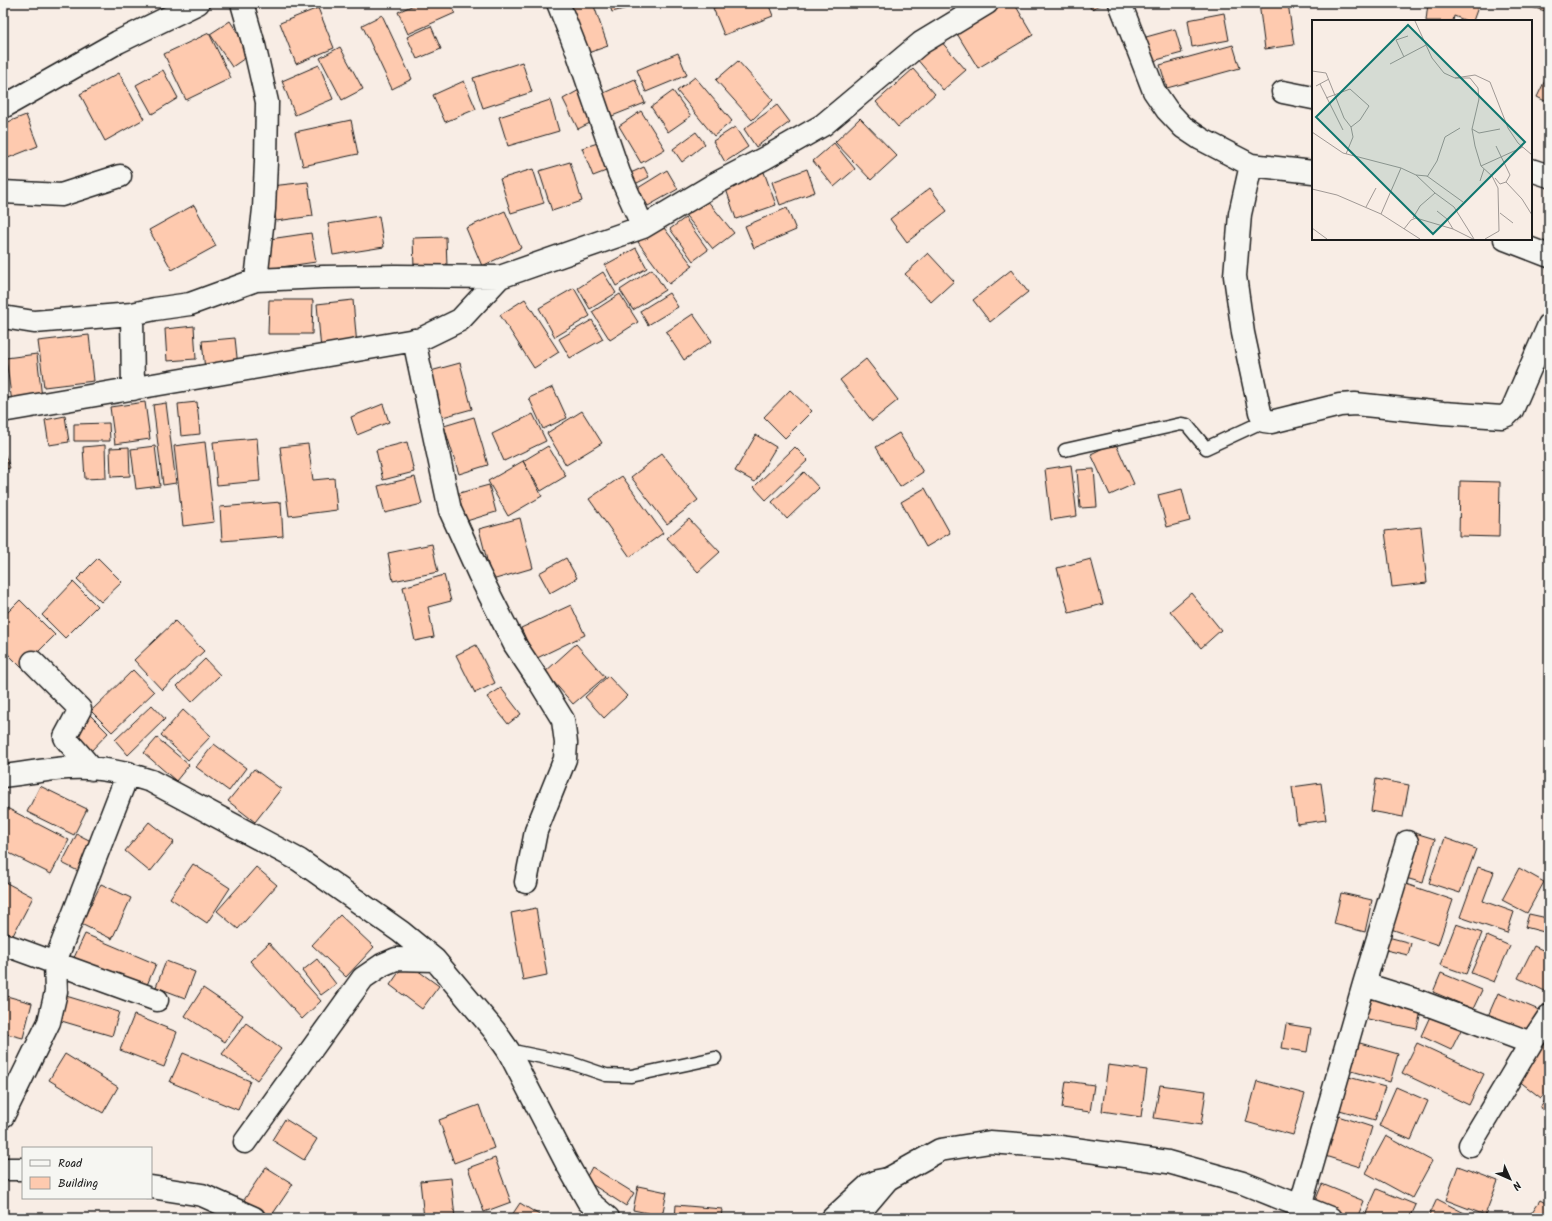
<svg xmlns="http://www.w3.org/2000/svg" width="1552" height="1221" viewBox="0 0 1552 1221" font-family="Kalam,sans-serif">
	<rect width="100%" height="100%" fill="#f8ede5"/>
	<filter id="ink" filterUnits="userSpaceOnUse"><feTurbulence type="fractalNoise" baseFrequency=".025" numOctaves="2"/><feDisplacementMap in="SourceGraphic" scale="8" xChannelSelector="R" yChannelSelector="G"/><feConvolveMatrix kernelMatrix="1 2 1 2 8 2 1 2 1" color-interpolation-filters="sRGB"/></filter>
	<g filter="url(#ink)">
		<!-- building -->
		<path fill="#fecaaf" stroke="#1c1c1c" d="M418 3H451L455 13 408 34 398 12Z
			M564 3H593L608 46 582 55Z
			M609 3H647L612 12Z
			M725 3H768L773 16 724 35 713 8Z
			M1003 3H1014L1033 35 978 68 956 32Z
			M1088 3H1105L1091 9Z
			M1259 3H1288L1294 45 1265 49Z
			M1428 3H1466L1478 7 1473 21H1467L1454 16 1453 21H1426Z
			M1517 3H1549V12Z
			M318 8 334 48 296 64 280 23Z
			M1224 13 1229 40 1192 47 1188 20Z
			M382 15 412 79 392 89 362 25Z
			M230 21 251 54 232 67 210 34Z
			M431 26 441 49 417 59 407 37Z
			M1175 29 1182 53 1153 61 1146 37Z
			M209 33 231 78 186 100 164 54Z
			M939 39 966 70 943 90 916 58Z
			M1233 45 1240 68 1167 88 1160 65Z
			M340 47 363 89 342 100 320 58Z
			M678 53 687 75 646 92 637 70Z
			M738 61 773 100 752 120 716 80Z
			M522 62 532 92 483 108 473 78Z
			M319 65 333 99 295 115 282 81Z
			M913 69 935 94 898 127 876 102Z
			M163 70 178 98 152 114 136 85Z
			M1549 72V103L1537 97Z
			M119 73 144 119 105 141 80 94Z
			M695 77 732 121 714 136 677 91Z
			M635 79 645 103 607 118 597 96Z
			M464 81 476 109 445 122 433 95Z
			M581 89 596 120 578 129 563 99Z
			M673 91 691 116 668 132 651 107Z
			M550 100 559 131 508 146 499 117Z
			M777 105 790 122 756 147 744 129Z
			M641 111 665 149 641 163 619 126Z
			M26 115 38 146 3 160V124Z
			M860 118 897 156 871 180 835 142Z
			M351 120 358 154 303 166 295 132Z
			M735 127 748 147 725 162 713 141Z
			M696 132 705 144 682 162 673 149Z
			M604 141 614 168 593 176 582 148Z
			M834 143 855 169 834 187 813 161Z
			M570 162 582 201 552 211 539 171Z
			M644 167 649 177 631 186 626 175Z
			M533 169 544 203 511 213 500 179Z
			M807 169 815 192 780 205 772 182Z
			M667 170 678 189 648 206 638 188Z
			M764 172 776 205 736 219 725 186Z
			M308 182 313 216 276 221 271 186Z
			M930 188 947 211 907 242 890 219Z
			M702 194 734 233 713 249 682 211Z
			M194 205 216 246 172 270 149 230Z
			M787 208 796 230 754 248 745 226Z
			M505 211 521 248 482 266 466 228Z
			M379 216 384 247 333 255 328 224Z
			M685 218 708 250 693 261 670 229Z
			M661 224 693 266 669 284 638 242Z
			M311 233 316 262 267 269 263 240Z
			M446 237 447 267 414 268 413 238Z
			M636 248 647 268 616 286 605 265Z
			M928 253 954 281 931 302 905 274Z
			M652 269 665 290 633 310 620 290Z
			M1011 270 1028 292 990 322 973 300Z
			M603 272 616 293 590 309 578 288Z
			M574 288 590 316 555 337 539 308Z
			M669 293 678 307 648 325 640 311Z
			M620 294 638 322 610 340 592 312Z
			M525 299 559 352 534 368 500 315Z
			M269 300H313L312 334H268Z
			M353 300 357 346 321 350 317 304Z
			M693 314 712 341 684 360 666 332Z
			M592 320 603 339 570 358 559 339Z
			M194 326 196 359 167 361 165 329Z
			M89 335 94 381 44 387 38 341Z
			M235 338 238 367 205 370 202 341Z
			M37 354 42 398 12 403 6 358Z
			M866 359 898 400 872 421 840 380Z
			M460 363 472 409 439 418 427 372Z
			M553 387 567 418 543 429 529 398Z
			M790 390 812 411 785 438 764 417Z
			M145 402 150 439 115 444 110 407Z
			M197 402 200 434 181 436 178 404Z
			M166 403 176 483 163 485 153 405Z
			M383 404 389 422 357 435 351 417Z
			M582 411 602 443 566 465 547 433Z
			M533 414 546 441 504 461 492 434Z
			M65 416 69 442 49 445 45 420Z
			M474 417 488 465 459 474 444 426Z
			M109 423 110 441H74V424Z
			M899 433 923 472 900 487 876 447Z
			M756 435 776 447 755 482 735 471Z
			M257 438 260 481 217 485 213 442Z
			M205 442 214 522 183 526 174 446Z
			M407 442 414 472 383 480 376 450Z
			M1115 442 1134 484 1110 495 1091 454Z
			M308 444 313 480 334 478 337 510 289 516 280 447Z
			M105 445 106 478 85 479 83 447Z
			M155 446 160 486 136 489 131 449Z
			M548 446 566 476 541 491 523 461Z
			M129 447 130 476 111 477 110 448Z
			M795 447 808 460 766 500 754 487Z
			M3 450 10 468 3 470Z
			M662 453 698 500 667 524 631 477Z
			M523 461 542 496 508 516 488 481Z
			M1071 465 1077 516 1051 520 1045 469Z
			M1094 469 1097 507 1080 508 1077 470Z
			M804 472 819 488 787 519 772 502Z
			M622 476 663 533 630 557 589 499Z
			M415 477 422 504 385 513 378 486Z
			M1460 481 1500 482 1499 537 1459 536Z
			M489 485 496 512 460 523 452 495Z
			M925 488 950 533 926 547 901 502Z
			M1182 489 1190 521 1167 527 1158 495Z
			M281 502 283 536 222 541 220 507Z
			M520 518 533 568 492 580 479 529Z
			M689 519 720 552 698 572 667 538Z
			M1421 527 1427 583 1392 587 1385 531Z
			M432 544 438 572 393 581 388 553Z
			M98 558 122 582 101 602 77 579Z
			M566 558 577 578 550 593 539 573Z
			M1091 559 1103 604 1069 613 1057 568Z
			M444 575 451 601 428 607 434 637 415 641 403 587Z
			M73 582 97 606 65 638 42 615Z
			M1191 593 1221 630 1201 648 1170 611Z
			M20 600 55 635 22 668 3 649V617Z
			M571 605 585 635 535 659 521 628Z
			M175 621 204 651 162 690 134 660Z
			M576 644 605 677 573 704 545 672Z
			M476 645 495 683 475 693 456 655Z
			M205 659 220 675 192 702 177 686Z
			M133 670 154 692 112 732 91 711Z
			M608 676 627 696 604 718 585 697Z
			M501 688 521 714 508 724 487 697Z
			M152 705 165 719 128 755 115 740Z
			M183 710 211 736 188 760 161 735Z
			M89 714 108 733 91 751 72 732Z
			M157 738 189 765 176 781 144 753Z
			M214 744 246 768 229 791 196 767Z
			M254 769 281 789 255 822 228 801Z
			M1376 779 1409 785 1403 817 1371 811Z
			M1321 783 1326 820 1297 824 1292 787Z
			M40 786 87 809 74 835 27 812Z
			M3 806 69 840 51 874 3 850Z
			M149 822 174 842 150 872 125 851Z
			M1412 832 1435 839 1423 883 1399 876Z
			M77 834 97 844 82 873 62 863Z
			M1445 838 1476 849 1460 893 1429 883Z
			M193 864 230 888 207 923 170 898Z
			M256 867 277 885 238 929 217 911Z
			M1478 867 1494 872 1483 901 1514 912 1507 933 1460 917Z
			M1519 868 1544 882 1527 913 1502 900Z
			M3 881 33 897 9 943 3 940Z
			M1400 882 1453 900 1438 945 1385 927Z
			M101 884 131 898 112 939 81 924Z
			M1341 893 1372 900 1365 932 1334 924Z
			M536 908 547 975 523 980 511 913Z
			M1529 914 1547 918 1544 932 1525 927Z
			M340 915 374 947 346 977 312 945Z
			M1456 924 1482 933 1466 974 1440 965Z
			M85 934 156 964 144 992 72 962Z
			M1384 936 1411 943 1408 955 1381 949Z
			M1487 936 1510 946 1494 982 1471 973Z
			M269 943 321 1001 302 1019 250 961Z
			M1534 946 1549 953V993L1518 978Z
			M317 959 336 984 321 995 302 971Z
			M166 961 195 972 185 998 156 987Z
			M406 962 439 986 422 1009 390 985Z
			M1441 973 1482 990 1473 1009 1433 992Z
			M203 988 243 1015 225 1042 185 1016Z
			M1498 993 1539 1010 1529 1033 1488 1016Z
			M1368 994 1422 1006 1417 1029 1363 1018Z
			M3 995 32 1003 23 1038 3 1033Z
			M66 996 119 1012 112 1036 58 1020Z
			M1432 1012 1463 1026 1451 1050 1421 1036Z
			M134 1015 177 1032 164 1067 120 1050Z
			M246 1023 281 1049 257 1080 222 1054Z
			M1286 1024 1311 1028 1307 1052 1282 1048Z
			M1549 1032V1088L1541 1098 1514 1077Z
			M1353 1041 1398 1054 1390 1082 1345 1069Z
			M1417 1043 1484 1074 1469 1105 1402 1073Z
			M183 1053 250 1081 238 1110 170 1082Z
			M65 1054 118 1087 103 1113 49 1080Z
			M1108 1065 1147 1070 1141 1117 1102 1111Z
			M1345 1076 1385 1087 1375 1120 1336 1109Z
			M1066 1081 1094 1085 1090 1112 1062 1108Z
			M1257 1081 1305 1094 1293 1135 1246 1122Z
			M1160 1085 1206 1091 1201 1125 1154 1118Z
			M1396 1087 1428 1101 1411 1140 1379 1126Z
			M1549 1095V1113L1540 1108Z
			M479 1105 494 1148 454 1163 439 1120Z
			M1338 1116 1372 1127 1360 1167 1325 1156Z
			M285 1119 317 1139 304 1160 272 1140Z
			M1386 1136 1432 1161 1412 1198 1366 1173Z
			M495 1158 511 1202 484 1212 468 1168Z
			M1458 1166 1498 1181 1485 1215 1446 1200Z
			M266 1167 293 1184 270 1218 244 1200Z
			M592 1167 634 1193 626 1206 585 1180Z
			M451 1178 455 1218H424L420 1181Z
			M1322 1184 1364 1201 1357 1218H1335L1312 1209Z
			M638 1186 667 1192 662 1216 633 1210Z
			M1377 1189 1416 1205 1410 1218H1364Z
			M1437 1199 1474 1218H1428Z
			M1540 1200 1549 1205V1218H1528Z
			M520 1203 544 1218H510Z
			M676 1205 722 1209 721 1218H675Z"/>
		<g fill="none" stroke-linecap="round" stroke-linejoin="round">
			<!-- lane casing -->
			<g stroke="#1c1c1c" stroke-width="15">
				<path id="lane" d="M1065 450 1181 424 1187 425 1206 448 1264 421
					M508 1050 571 1063 606 1075 631 1076 715 1058"/>
			</g>
			<!-- street casing -->
			<g stroke="#1c1c1c" stroke-width="25">
				<path id="street" d="M242 3 254 45 267 102 266 161 264 209 256 280
					M558 3 577 51 619 173 643 227
					M1120 3 1154 91 1167 110 1183 127 1201 139 1251 165 1313 172
					M1283 92 1313 98
					M3 107 118 42 198 3
					M1251 165 1240 214 1235 276 1243 333 1260 412 1264 421 1271 422 1340 405 1355 404 1443 413 1502 417 1507 415 1512 410 1549 325
					M1531 170 1549 176
					M3 192 61 195 120 176
					M1505 239 1549 256
					M132 314 133 389
					M3 317 34 322 132 314 155 309 190 304 256 280 323 277 395 276 500 277 643 227 715 184 765 158 823 125 921 43 987 3
					M414 340 450 510 479 574 515 645 539 681 563 720 566 743 565 759 536 831 526 882
					M8 410 421 339 460 320 500 277
					M33 662 80 709 65 737 66 739 92 769
					M3 776C24 774 46 769 68 768 96 766 124 772 151 781L299 860 401 932 435 960 494 1030 508 1050 566 1162 588 1201 608 1218
					M3 944 157 1000
					M1364 984 1421 1002 1531 1043 1470 1145
					M1531 1043 1549 1016
					M3 1116 49 1022 56 992 55 962 128 773
					M245 1142 363 978 382 965 396 959 435 960
					M1300 1207 1364 984 1407 842
					M833 1218 869 1185 878 1181 888 1179"/>
			</g>
			<!-- secondary casing -->
			<g stroke="#1c1c1c" stroke-width="25">
				<path id="secondary" d="M3 1169H23
					M151 1187 202 1195 254 1218
					M855 1218 888 1179 940 1150 990 1142 1060 1147 1168 1162 1243 1183 1330 1218"/>
			</g>
			<!-- lane -->
			<use href="#lane" stroke="#f6f6f2" stroke-width="12"/>
			<!-- street -->
			<use href="#street" stroke="#f6f6f2" stroke-width="22"/>
			<!-- secondary -->
			<use href="#secondary" stroke="#f6f6f2" stroke-width="22"/>
		</g>
	</g>
	<!-- overview -->
	<g transform="translate(1312 20)">
		<rect width="220" height="220" fill="#f8ede5"/>
		<path fill="none" stroke="#a09995" stroke-width="1" d="M103 1 120 38 132 53 143 58 163 55 178 62 196 108 206 123 220 135M92 37 84 20 96 16M78 44 114 25M0 51 14 53 32 98 39 107 41 117 34 134M143 58H158L166 68 167 79 160 109 163 126 169 146 180 156 186 168 187 211 173 219M8 64 31 110M4 66 17 59M14 78 38 69 57 86 48 100 39 107M160 109 167 113 188 109M0 112 31 133 89 148 104 155 123 173 142 187 162 219M184 126 198 155 194 162M169 146 211 127M104 155 115 156 151 182M115 157 125 141 133 117 148 108M183 158 188 164 194 162 210 179 220 195M168 161 172 149M0 169 25 175 69 194 108 219M54 187 64 168M125 191 135 199 141 209M188 193 201 203M69 194 89 148M101 198 108 186 123 173M0 208 15 219M92 209 99 200 104 198 141 209 161 219"/>
		<path fill="#0f766e" fill-opacity="0.15" stroke="#0f766e" stroke-width="2" d="M96 5 213 122 121 214 4 97Z"/>
		<rect width="220" height="220" fill="none" stroke="#1c1c1c" stroke-width="2"/>
	</g>
	<!-- margin -->
	<rect width="1552" height="1221" fill="none" stroke="#f6f6f2" stroke-width="16"/>
	<rect x="8" y="8" width="1536" height="1205" fill="none" stroke="#1c1c1c" stroke-width="1.5" filter="url(#ink)"/>
	<!-- legend -->
	<rect x="22" y="1147" width="130" height="52" fill="#f6f6f2" stroke="#9f9f9c"/>
	<rect x="30" y="1160" width="20" height="6" fill="#f6f6f2" stroke="#9f9f9c"/>
	<text x="58" y="1167" font-size="12" fill="#1c1c1c">Road</text>
	<rect x="30" y="1177" width="20" height="12" fill="#fecaaf" stroke="#9f9f9c"/>
	<text x="58" y="1187" font-size="12" fill="#1c1c1c">Building</text>
	<!-- north arrow -->
	<g transform="translate(1510 1179) rotate(135)" stroke="#f6f6f2" stroke-width="3" paint-order="stroke">
	<path d="M0-3L7 15L0 10L-7 15Z" fill="#1c1c1c"/>
	<text y="-6" font-size="11" font-weight="bold" text-anchor="middle" fill="#1c1c1c">N</text>
	</g>
</svg>
